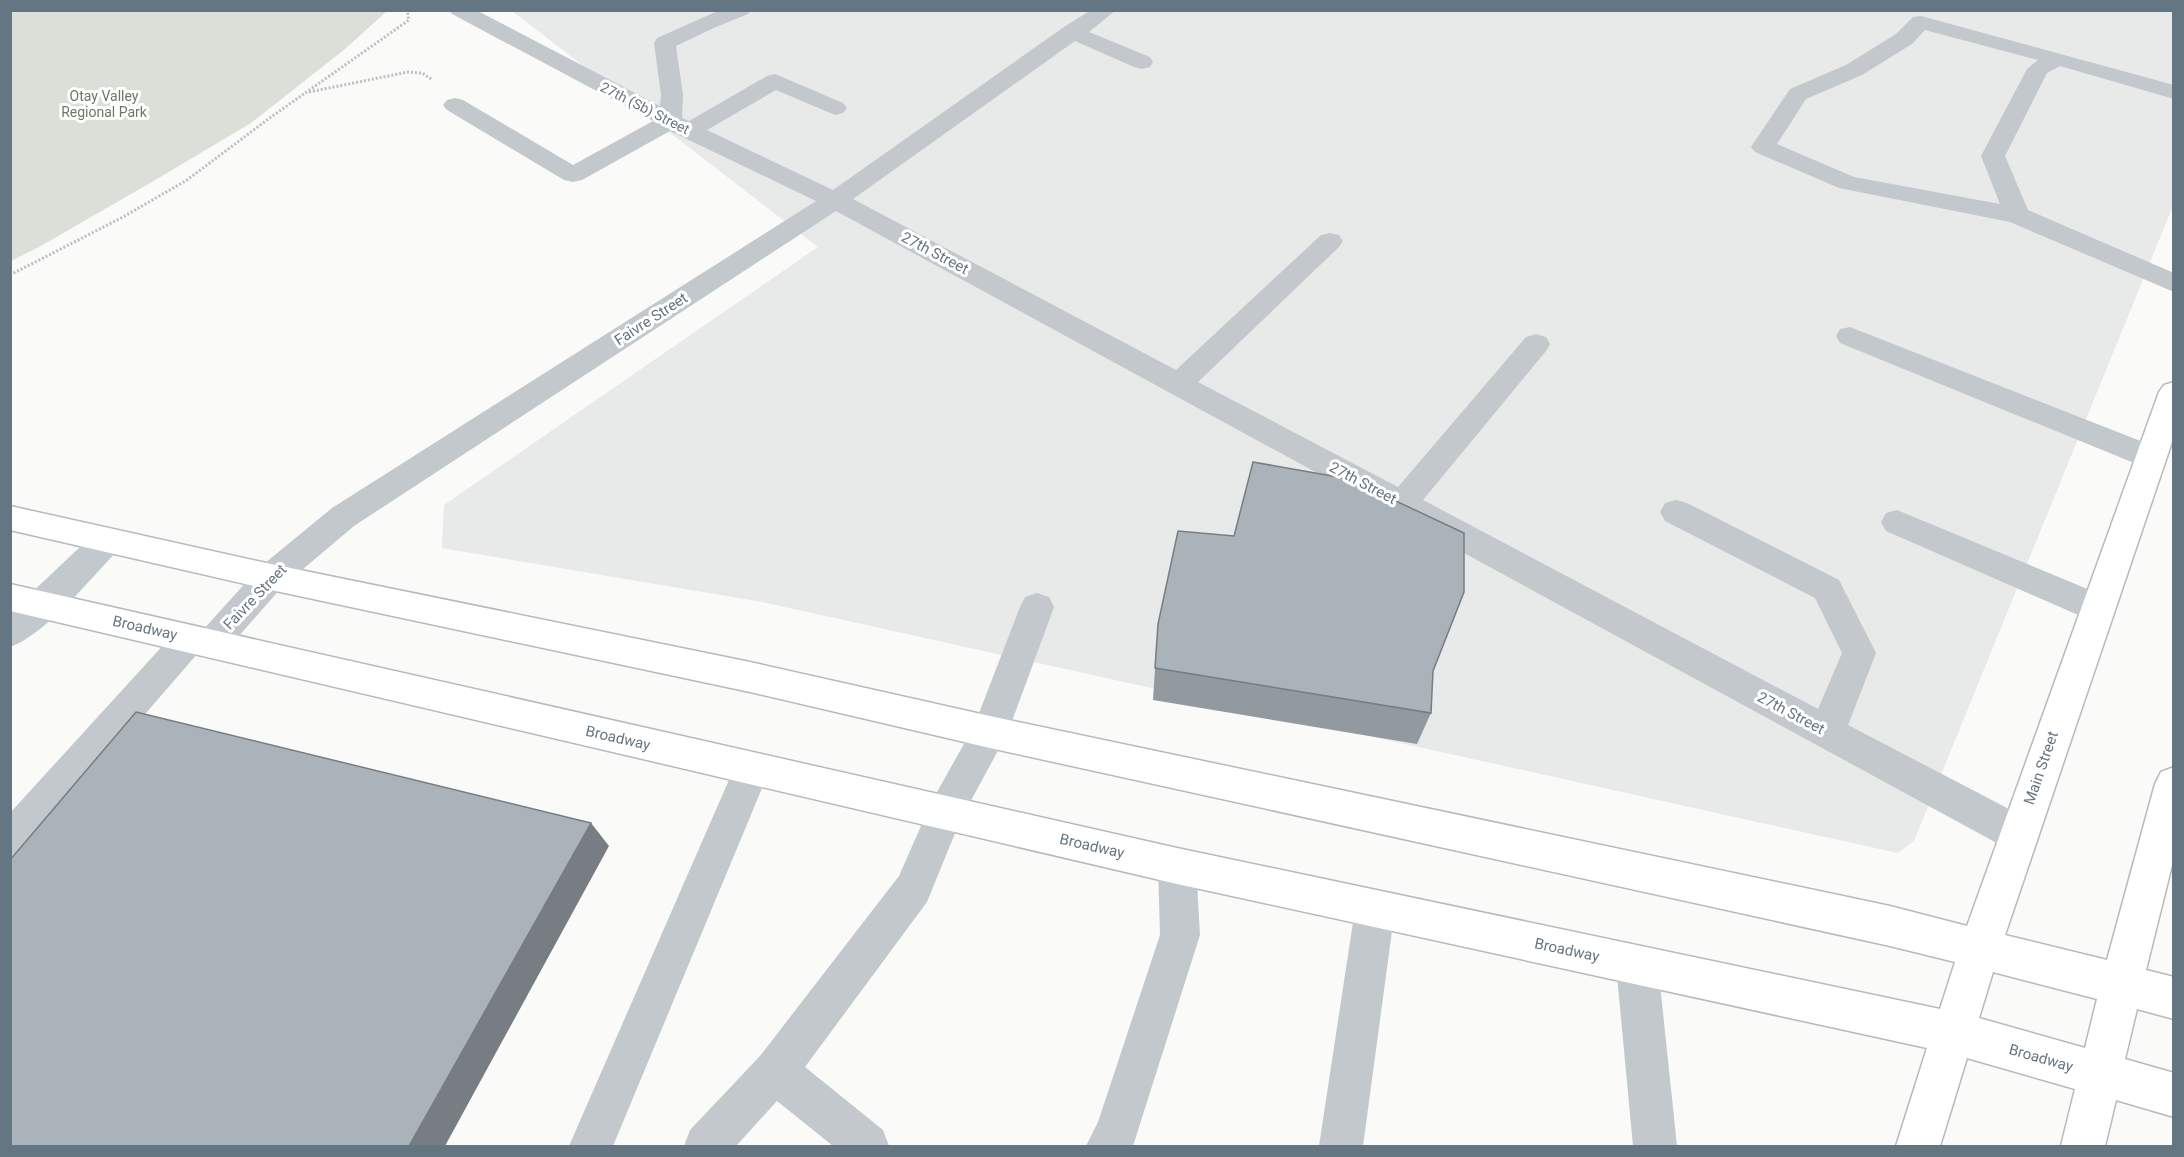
<svg xmlns="http://www.w3.org/2000/svg" width="2184" height="1157" viewBox="0 0 2184 1157" font-family="Roboto,sans-serif">
	<rect width="100%" height="100%" fill="#fafaf8"/>
	<!-- built -->
	<path fill="#e8e9e9" d="M512 11H2173V206L1914 841 1898 853 762 602 442 548 444 505 818 247Z"/>
	<!-- green -->
	<path fill="#dadfd7" d="M11 10H387V11L345 49 251 123 157 179 39 247 11 261Z"/>
	<g fill="none" stroke-linecap="round" stroke-linejoin="round">
		<!-- major casing -->
		<g stroke="#b5babe" stroke-width="3">
			<path id="major" d="M2174 382V436L2005 935 2107 960 2155 784 2161 772 2174 767V857L2146 970 2174 977V1019L2137 1009 2125 1059 2174 1073V1117L2116 1100 2105 1146H2061L2075 1089 1967 1058 1940 1146H1896L1927 1048 1177 884 10 611V584L1177 848 1940 1009 1955 962 1890 946 990 748 750 692 271 590 10 530V506L271 564 750 662 990 716 1890 906 1967 926 2159 392 2164 385ZM1993 972 2097 999 2085 1048 1979 1018Z"/>
		</g>
		<!-- path -->
		<path stroke="#bbbfc2" stroke-width="3" stroke-dasharray="2 2" stroke-linecap="butt" d="M309 92 408 72 422 73 433 80
			M10 275 123 217 187 180 271 117 409 20 407 10"/>
		<!-- minor -->
		<path fill="#c3c8cc" fill-rule="evenodd" d="M449 10H476L660 106 661 95 654 43 657 38 720 10H751L748 14 716 27 676 46 683 95 682 118 689 121 767 76 775 74 843 103 847 108 843 113 835 115 776 90 707 130 833 190 1064 27 1091 10H1116L1089 32 1150 57 1153 62 1150 67 1142 69 1134 67 1075 41 853 199 1176 370 1321 235 1330 233 1339 235 1343 241 1339 247 1198 382 1398 487 1526 337 1536 334 1546 337 1550 344 1546 351 1423 500 1818 709 1842 653 1815 598 1665 521 1660 512 1665 503 1676 500 1687 503 1839 580 1876 653 1848 725 2032 821 2037 834 2032 847 2018 852 2004 847 836 211 354 526 283 586 223 654 211 658 198 653 24 854 10 859V813L178 629 190 625 203 630 259 568 332 508 816 201 670 131 582 180 573 182 564 180 447 110 443 105 447 100 455 98 463 100 573 165 653 121 452 14Z
			M1921 16 2174 85V99L2060 66 2047 73 2005 156 2028 210 2174 273V292L2010 222 1839 188 1755 152 1751 147 1790 89 1846 65 1896 34 1913 17ZM1925 30 2038 60 2027 69 1981 156 2000 204 1854 177 1777 144 1806 99 1862 75 1912 44Z
			M1850 327 2161 449 2165 457 2161 465 2150 468 2139 465 1840 343 1836 336 1840 329Z
			M1897 510 2109 598 2114 608 2109 618 2097 622 2085 618 1886 531 1881 522 1886 513Z
			M108 527 119 531 124 540 119 549C93 576 45 635 10 647V613L97 531Z
			M1037 593 1049 597 1054 607 1008 732 960 821 927 902 805 1067 883 1130 889 1146H833L777 1101 736 1146H684L690 1130 760 1056 899 876 932 801 974 726 1020 607 1025 597Z
			M752 752 765 757 770 769 613 1146H569L739 757Z
			M1177 848 1191 853 1196 866 1200 935 1133 1146H1086L1098 1122 1160 935 1158 866 1163 853Z
			M1375 890 1389 895 1395 909 1363 1146H1319L1355 909 1361 895Z
			M1637 945 1652 951 1658 965 1677 1146H1633L1616 965 1622 951Z"/>
		<!-- major -->
		<use href="#major" fill="#fff" fill-rule="evenodd"/>
	</g>
	<!-- wall -->
	<path fill="#929a9f" d="M1158 624 1433 671 1431 713 1417 744 1153 700Z"/>
	<!-- shaded-wall -->
	<path fill="#777d82" d="M591 823 609 846 445 1146H409Z"/>
	<!-- building -->
	<path fill="#aab3b9" stroke="#777d82" stroke-width="1.5" d="M1253 462 1349 479 1464 533V592L1433 671 1431 713 1155 668 1158 624 1178 531 1234 536Z
		M136 712 591 823 409 1146H10V860Z"/>
	<g text-anchor="middle" stroke-width="6" stroke-linejoin="round" paint-order="stroke">
		<!-- far-park labels -->
		<g font-size="14" fill="#687a64" stroke="#fff">
			<text x="104" y="101">Otay Valley<tspan x="104" dy="16">Regional Park</tspan></text>
		</g>
		<!-- far-street labels -->
		<g font-size="14" fill="#657683" stroke="#fff">
			<text transform="translate(645 108) rotate(27)" y="5">27th (Sb) Street</text>
		</g>
		<!-- street labels -->
		<g font-size="15" fill="#657683" stroke="#fff">
			<text transform="translate(935 253) rotate(28)" y="5">27th Street</text>
			<text transform="translate(651 319) rotate(-33)" y="5">Faivre Street</text>
			<text transform="translate(1363 483) rotate(28)" y="5">27th Street</text>
			<text transform="translate(255 597) rotate(-46)" y="5">Faivre Street</text>
			<text transform="translate(145 628) rotate(13)" y="5">Broadway</text>
			<text transform="translate(1791 713) rotate(28)" y="5">27th Street</text>
			<text transform="translate(618 738) rotate(13)" y="5">Broadway</text>
			<text transform="translate(2041 768) rotate(-71)" y="5">Main Street</text>
			<text transform="translate(1092 846) rotate(13)" y="5">Broadway</text>
			<text transform="translate(1567 950) rotate(12)" y="5">Broadway</text>
			<text transform="translate(2041 1058) rotate(16)" y="5">Broadway</text>
		</g>
	</g>
	<!-- border -->
	<rect width="2184" height="1157" fill="none" stroke="#657683" stroke-width="24"/>
</svg>
